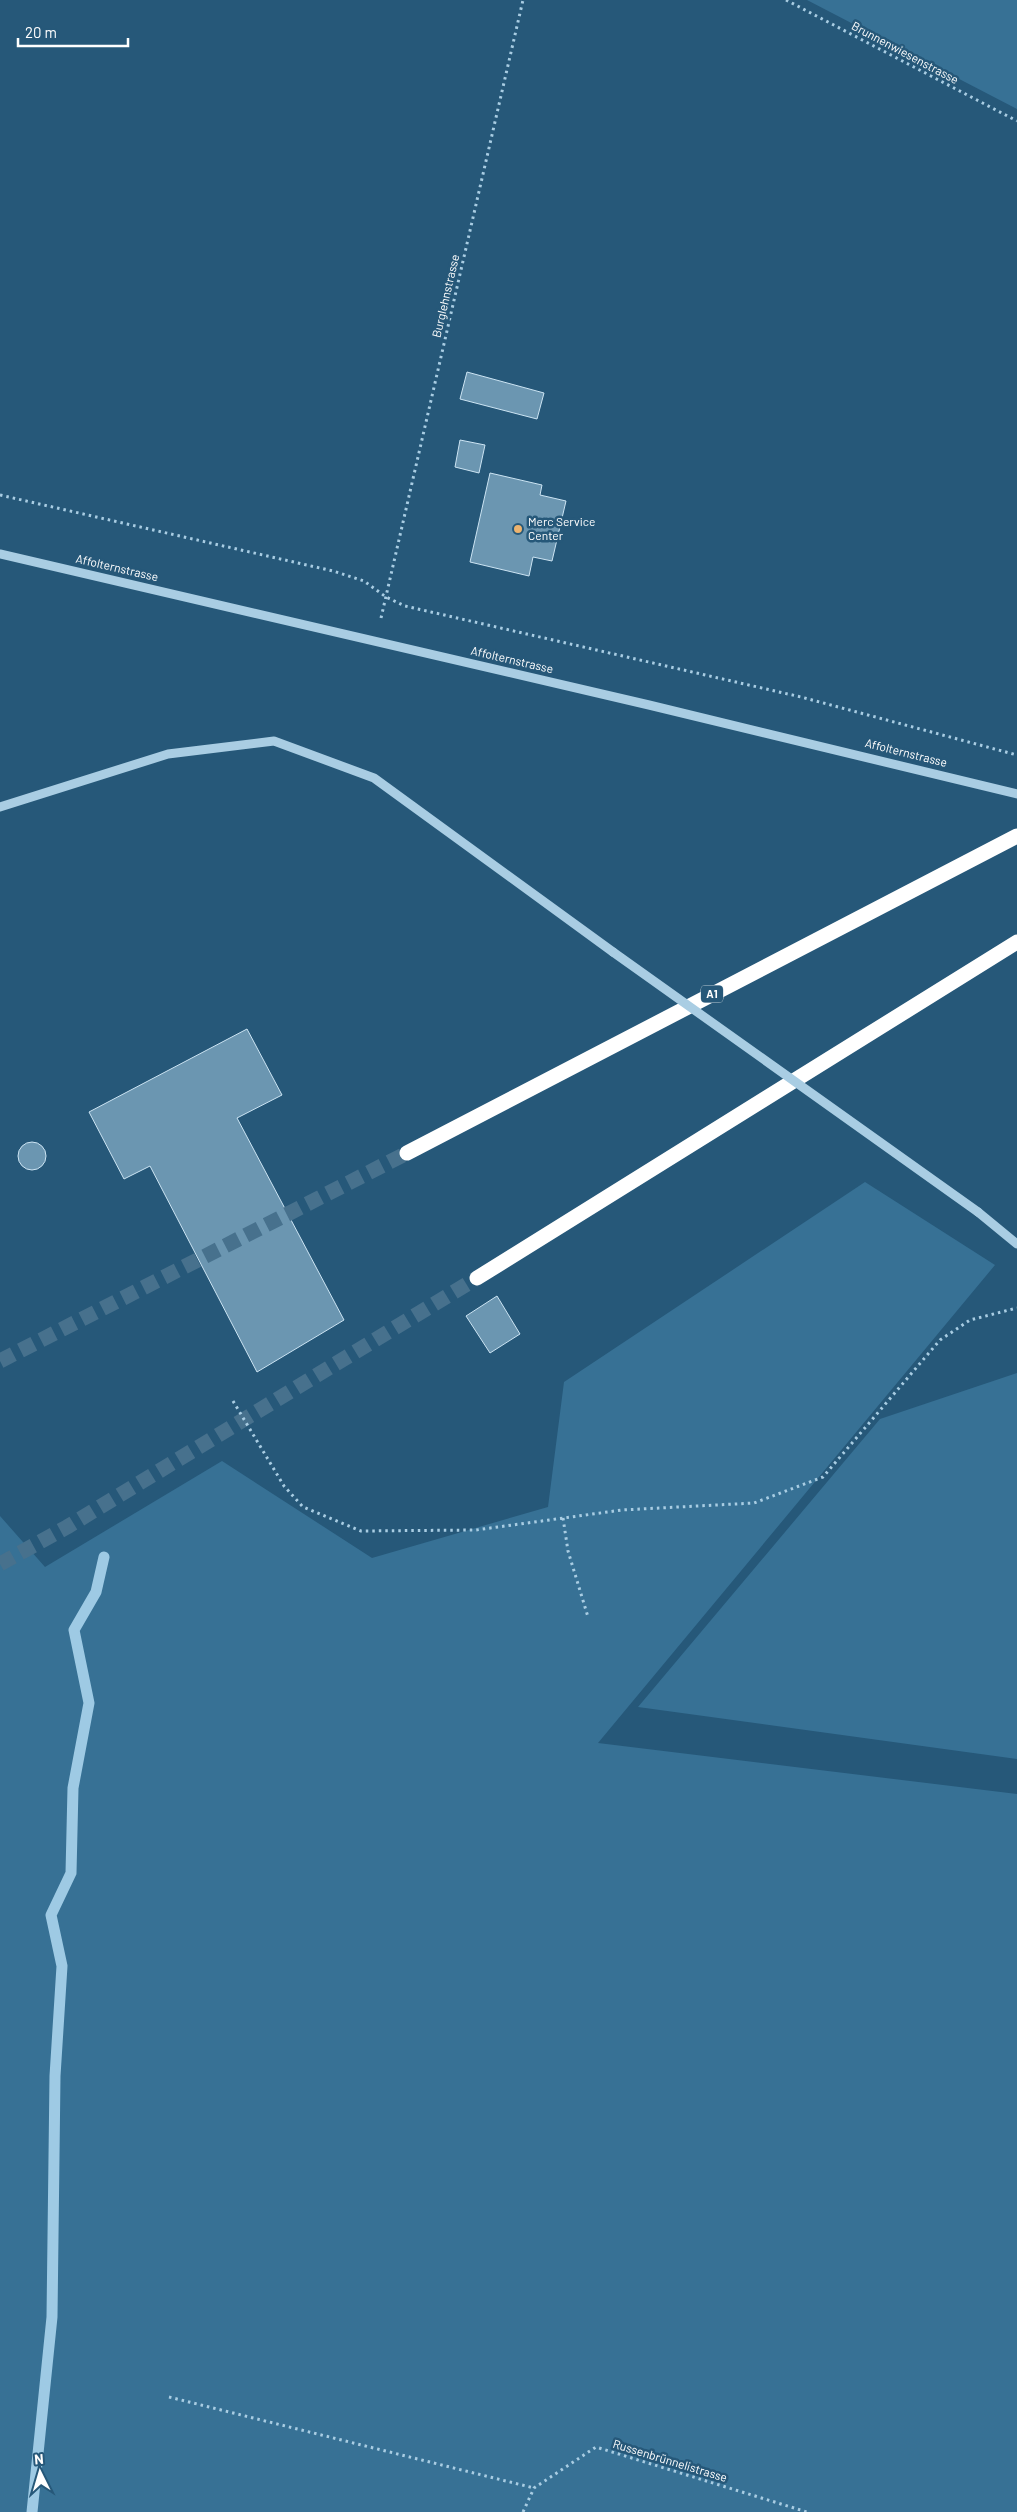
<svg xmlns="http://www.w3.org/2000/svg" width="1017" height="2512" viewBox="0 0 1017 2512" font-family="Barlow,sans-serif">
	<rect width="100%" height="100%" fill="#265879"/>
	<!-- green -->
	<path fill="#377195" d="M807 0H1017V109Z
		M865 1182 995 1265 598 1743 1017 1794V2512H0V1516L45 1567 222 1461 372 1558 548 1507 564 1382Z
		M1017 1373V1759L638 1707 880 1419Z"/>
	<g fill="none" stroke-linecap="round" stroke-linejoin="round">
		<!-- stream -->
		<path stroke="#9ecae4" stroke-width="11" d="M32 2512 52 2317 55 2076 62 1966 51 1915 71 1873 73 1788 89 1703 74 1630 96 1592 104 1557"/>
	</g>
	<!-- building -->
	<path fill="#6b96b1" stroke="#cce4f3" d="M467 372 544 393 537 419 460 399Z
		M460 440 485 445 479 473 455 467Z
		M490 473 542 485 540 495 566 501 552 561 533 557 529 576 470 562Z
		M247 1029 282 1095 237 1118 344 1320 257 1372 150 1166 124 1179 89 1112Z
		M18 1156a14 14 0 1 1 28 0a14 14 0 1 1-28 0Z
		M497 1296 520 1334 490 1353 466 1316Z"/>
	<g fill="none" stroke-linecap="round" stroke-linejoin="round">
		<!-- highway-tunnel -->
		<path stroke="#47718d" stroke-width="15" stroke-dasharray="15 8" stroke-linecap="butt" d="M0 1361 407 1153
			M0 1564 67 1527 477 1278"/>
		<!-- path -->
		<path stroke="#a9cde3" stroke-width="3" stroke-dasharray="2.5 4" stroke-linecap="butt" d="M786 0 1017 121
			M0 495 333 571 364 581 386 597 405 606 801 697 1017 755
			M381 618 523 0
			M233 1401 284 1486 303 1507 361 1531 476 1530 622 1510 754 1503 823 1477 940 1340 970 1320 1017 1308
			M563 1518 568 1551 588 1617
			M169 2397 534 2488
			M523 2512 534 2488 596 2447 807 2512"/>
		<!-- minor -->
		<path stroke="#a9cde3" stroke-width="9" d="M0 554 649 705 1017 794
			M0 807 168 754 274 741 374 778 613 952
			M978 1212 1017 1244"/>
		<!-- highway -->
		<path stroke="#fff" stroke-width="15" d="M407 1153 1017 836
			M477 1278 1017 942"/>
		<!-- minor-bridge -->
		<path stroke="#a9cde3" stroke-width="9" d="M613 952 978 1212"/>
	</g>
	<!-- markers -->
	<circle fill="#ecb36f" stroke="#265879" stroke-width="2" cx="518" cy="529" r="5"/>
	<g text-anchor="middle" stroke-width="5" stroke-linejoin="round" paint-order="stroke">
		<!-- shield labels -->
		<rect fill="#265879" stroke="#becdd7" stroke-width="1" x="701" y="985.5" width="22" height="17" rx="4"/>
		<g font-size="11" font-weight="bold" fill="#fff">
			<text x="712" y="998">A1</text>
		</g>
		<!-- street labels -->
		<g font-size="12" fill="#fff" stroke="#265879">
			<text transform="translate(905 53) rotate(28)" y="4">Brunnenwiesenstrasse</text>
			<text transform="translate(446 296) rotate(-77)" y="4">Burglehnstrasse</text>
			<text transform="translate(117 568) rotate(13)" y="4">Affolternstrasse</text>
			<text transform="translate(512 660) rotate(13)" y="4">Affolternstrasse</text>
			<text transform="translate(906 753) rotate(14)" y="4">Affolternstrasse</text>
			<text transform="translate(670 2461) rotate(17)" y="4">Russenbrünnelistrasse</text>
		</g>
		<!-- poi labels -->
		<g font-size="12" fill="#fff" stroke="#265879" text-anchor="start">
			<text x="528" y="526">Merc Service<tspan x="528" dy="14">Center</tspan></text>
		</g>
	</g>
	<!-- north arrow -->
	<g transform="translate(40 2472) rotate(355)" stroke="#265879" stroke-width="4" paint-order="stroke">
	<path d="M0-4L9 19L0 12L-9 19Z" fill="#ffffff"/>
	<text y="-8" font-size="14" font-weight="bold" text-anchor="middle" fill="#ffffff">N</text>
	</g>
	<!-- scale -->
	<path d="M18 38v8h110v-8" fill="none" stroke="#ffffff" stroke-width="2.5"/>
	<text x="25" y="38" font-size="15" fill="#ffffff" stroke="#265879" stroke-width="4" paint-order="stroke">20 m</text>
</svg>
